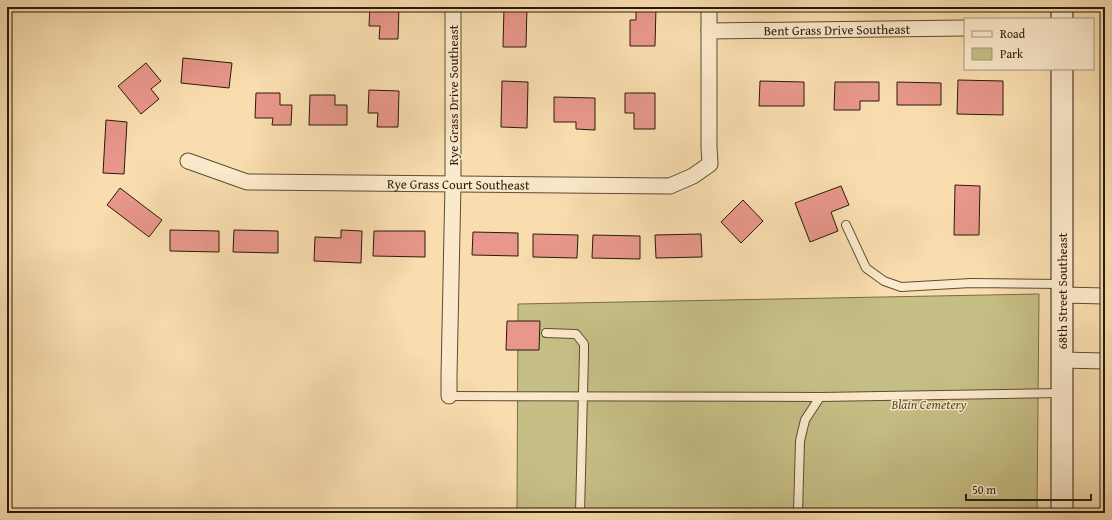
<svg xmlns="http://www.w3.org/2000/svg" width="1112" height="520" viewBox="0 0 1112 520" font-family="'Gentium Book Plus',serif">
	<rect width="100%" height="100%" fill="#f9ddaf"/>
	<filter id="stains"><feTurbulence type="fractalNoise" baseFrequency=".005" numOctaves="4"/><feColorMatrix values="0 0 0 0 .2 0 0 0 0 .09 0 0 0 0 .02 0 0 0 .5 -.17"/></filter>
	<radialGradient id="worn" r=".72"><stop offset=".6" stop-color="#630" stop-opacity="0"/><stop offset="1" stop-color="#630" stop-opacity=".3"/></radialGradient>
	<!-- green -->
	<path fill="#c6bf85" stroke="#786d48" d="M1039 294 1037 513H517L518 304Z"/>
	<!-- building -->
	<path fill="#e8978a" stroke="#291b0b" d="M370 7H399L398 39H379L380 26H369Z
		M504 7H527L526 47H503Z
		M636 7H656L655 46H630V20H636Z
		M183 58 232 63 229 88 181 83Z
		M146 63 161 81 151 89 159 99 141 114 118 86Z
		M958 80 1003 81V115L957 114Z
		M502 81 528 82 527 128 501 127Z
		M760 81 804 82V106H759Z
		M835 82H879V101H860V110H834Z
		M897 82 941 83V105H897Z
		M369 90 399 91 398 127H377L378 113H368Z
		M256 93H280V105H292L291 125H272L273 118H255Z
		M625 93H655V129H634V113H625Z
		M310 95H335V105H347V125H309Z
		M554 97 595 98V130L576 129V122H554Z
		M106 120 127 122 124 174 103 173Z
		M955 185 980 186 979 235H954Z
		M841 186 849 205 831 212 838 231 810 242 795 203Z
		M120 188 162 220 149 237 107 205Z
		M743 200 763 221 741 243 721 222Z
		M170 230 219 231V252L170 251Z
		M234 230 278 231V253L233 252Z
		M341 230 362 231 361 263 314 261 315 237 341 238Z
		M374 231H425V257L373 256Z
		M473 232 518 233V256L472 255Z
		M533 234 578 235 577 258 533 257Z
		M701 234 702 257 656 258 655 235Z
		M593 235 640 236V259L592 258Z
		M507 321H540L539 350H506Z"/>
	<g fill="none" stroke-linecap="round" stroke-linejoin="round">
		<!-- lane casing -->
		<g stroke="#5d4c34" stroke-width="10">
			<path id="lane" d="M846 225 866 268 884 281 901 287 971 283 1062 284
				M546 333 576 334 584 344V354L580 513
				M449 396 820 397 1061 393
				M798 513 800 441 805 420 820 397"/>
		</g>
		<!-- street casing -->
		<g stroke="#5d4c34" stroke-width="17">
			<g id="street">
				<path id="s1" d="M709 31 965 28"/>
				<path id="s2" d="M188 161 247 182 670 186 693 176 710 164 709 147V7"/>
				<path d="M1062 295 1105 296"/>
				<path d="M1061 360 1105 361"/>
				<path d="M449 396V376L453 184V7"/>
			</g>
		</g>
		<!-- secondary casing -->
		<g stroke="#291b0b" stroke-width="23">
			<path id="secondary" d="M1062 7V19
				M1062 513V69"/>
		</g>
		<!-- lane -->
		<use href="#lane" stroke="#fbe9cb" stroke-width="8"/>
		<!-- street -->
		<use href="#street" stroke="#fbe9cb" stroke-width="15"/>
		<!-- secondary -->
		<use href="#secondary" stroke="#fbe9cb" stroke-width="21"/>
	</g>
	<g text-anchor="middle" stroke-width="3" stroke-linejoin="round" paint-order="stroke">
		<!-- street labels -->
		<g font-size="13" fill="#291b0b" stroke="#fbe9cb">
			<text dy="5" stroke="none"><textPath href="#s1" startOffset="128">Bent Grass Drive Southeast</textPath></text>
			<text transform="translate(453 95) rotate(-90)" y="5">Rye Grass Drive Southeast</text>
			<text dy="5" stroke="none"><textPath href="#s2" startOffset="274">Rye Grass Court Southeast</textPath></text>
			<text transform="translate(1062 291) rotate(-90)" y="5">68th Street Southeast</text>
		</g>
		<!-- park labels -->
		<g font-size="13" font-style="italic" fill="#584c30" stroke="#fbe9cb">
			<text x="929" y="409">Blain Cemetery</text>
		</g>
	</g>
	<!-- margin -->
	<rect width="1112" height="520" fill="none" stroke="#f9ddaf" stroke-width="24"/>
	<rect x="8" y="8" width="1096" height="504" fill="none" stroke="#291b0b" stroke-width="2"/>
	<rect x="12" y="12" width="1088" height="496" fill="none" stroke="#291b0b"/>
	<!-- legend -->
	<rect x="964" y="18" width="130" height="52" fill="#fbe9cb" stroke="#a7977e"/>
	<rect x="972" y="31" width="20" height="6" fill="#fbe9cb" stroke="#a7977e"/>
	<text x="1000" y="38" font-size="12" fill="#291b0b">Road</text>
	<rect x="972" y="48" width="20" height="12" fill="#c6bf85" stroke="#a7977e"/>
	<text x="1000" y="58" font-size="12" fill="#291b0b">Park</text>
	<!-- scale -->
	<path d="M966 494v6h125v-6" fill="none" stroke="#291b0b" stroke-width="2"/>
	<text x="972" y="494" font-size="12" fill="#291b0b" stroke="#fbe9cb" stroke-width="3" paint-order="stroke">50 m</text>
	<rect width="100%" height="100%" filter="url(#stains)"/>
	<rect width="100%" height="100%" fill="url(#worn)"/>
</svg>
